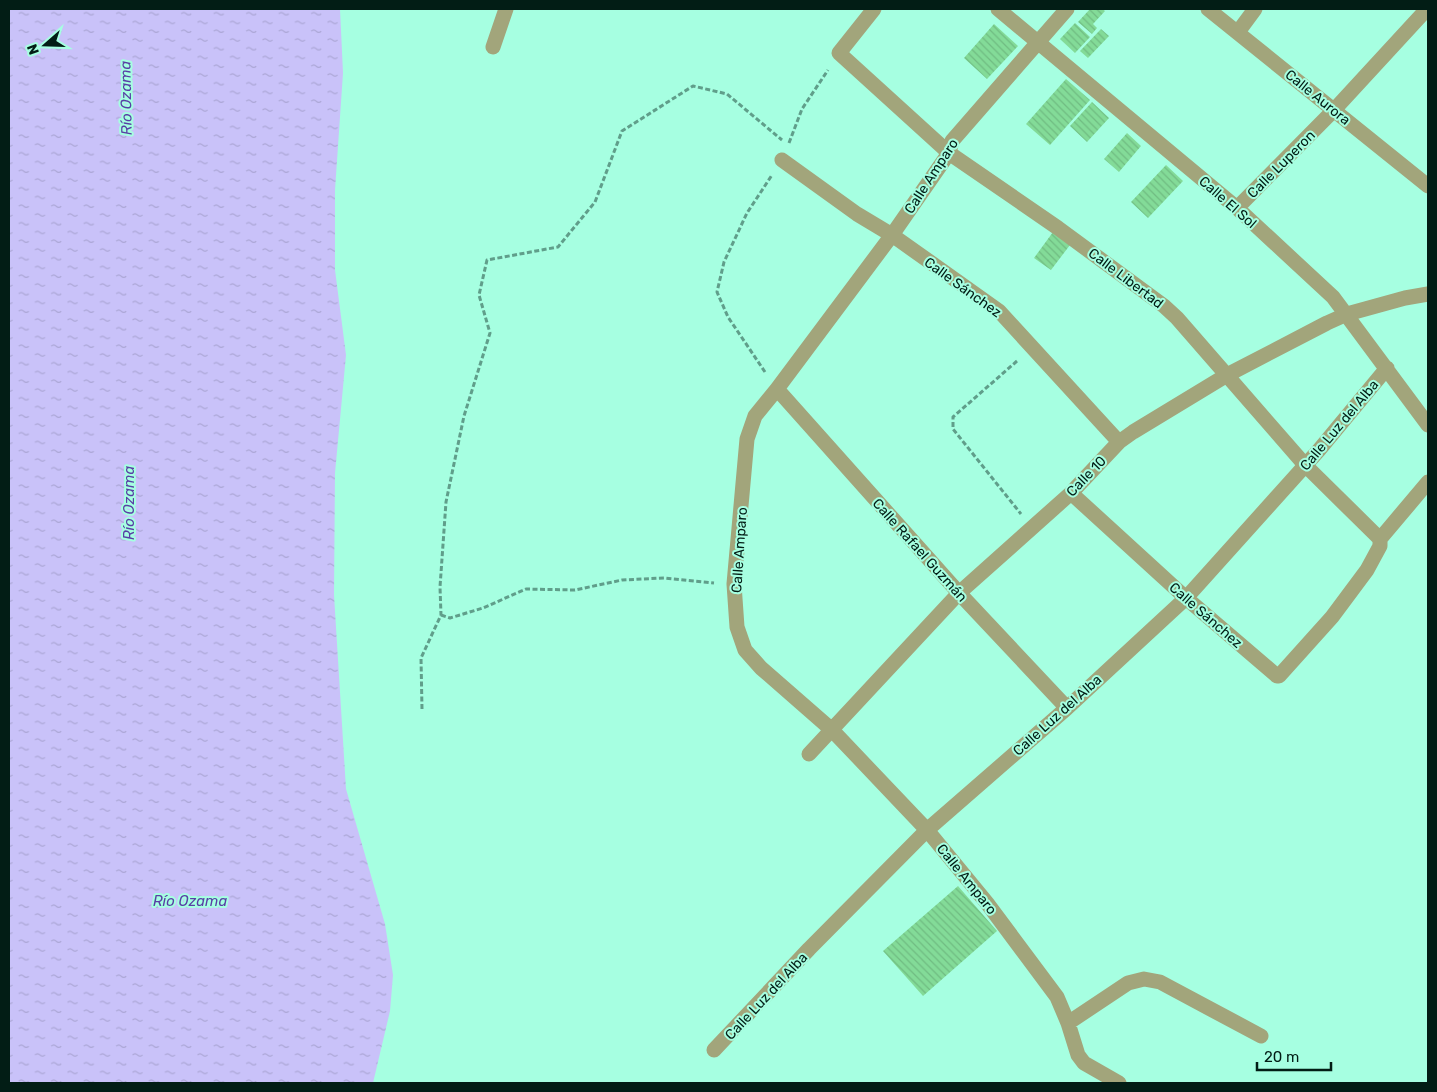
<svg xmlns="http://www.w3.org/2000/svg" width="1437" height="1092" viewBox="0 0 1437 1092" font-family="Rubik,sans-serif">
	<defs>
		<pattern id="water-ripples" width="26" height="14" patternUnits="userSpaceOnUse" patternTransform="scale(1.25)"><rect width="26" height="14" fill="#c9c2f9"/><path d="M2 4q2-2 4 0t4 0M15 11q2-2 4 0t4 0" fill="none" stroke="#aba6d5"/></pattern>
		<pattern id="building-back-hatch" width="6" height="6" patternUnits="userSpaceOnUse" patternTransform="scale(1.25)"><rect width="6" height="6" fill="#83db98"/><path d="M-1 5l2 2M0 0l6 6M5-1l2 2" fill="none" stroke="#70bc82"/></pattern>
	</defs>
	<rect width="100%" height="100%" fill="#a6ffe1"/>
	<!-- water -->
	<path fill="url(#water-ripples)" d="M9 9H340L343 73 335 190V270L346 355 335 473 334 595 346 789 385 924 393 975 390 1011 373 1083H9Z"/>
	<!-- building -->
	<path fill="url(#building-back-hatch)" d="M1090 9H1102L1105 11 1093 24 1097 28 1092 34 1078 22Z
		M1075 23 1090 37 1075 53 1060 39Z
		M994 24 1018 46 987 79 964 58Z
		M1101 29 1109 36 1088 58 1080 51Z
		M1066 79 1090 100 1050 145 1026 124Z
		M1092 102 1109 118 1087 142 1070 126Z
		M1127 133 1141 146 1119 172 1104 159Z
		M1166 165 1183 181 1148 218 1131 202Z
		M1053 232 1070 245 1051 270 1034 258Z
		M958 886 997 931 923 996 883 951Z"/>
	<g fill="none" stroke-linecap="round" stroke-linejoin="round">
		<!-- path -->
		<path stroke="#609e8a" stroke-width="3" stroke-dasharray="5 2.5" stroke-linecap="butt" d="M789 143 802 109 828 70
			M1017 361 953 417V429L1021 514
			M765 372 728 317 717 292 724 262 747 213 772 175
			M441 615 450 618 483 608 526 589 575 590 622 580 664 578 714 583
			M422 709 421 658 441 615 440 587 446 502 464 416 490 333 479 295 487 260 558 247 595 202 622 131 693 86 727 94 782 140"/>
		<!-- street -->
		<path stroke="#a2a57b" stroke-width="15" d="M874 9 839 53 949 153 1058 228 1164 306 1177 318 1305 465 1380 539
			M998 9 1237 208 1333 297 1428 425
			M1067 9 952 141 949 153 892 235 777 389 755 416 747 439 734 584 737 627 745 650 761 668 832 730 927 830 987 903 1057 997 1068 1023 1078 1055 1084 1063 1119 1083
			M1208 9 1428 186
			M1238 32 1255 9
			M493 47 506 9
			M782 160 857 214 892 235 999 311 1119 442
			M1237 208 1334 110 1427 9
			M777 389 959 593 1067 708
			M1071 493 1186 598 1277 676H1279L1332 617 1367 570 1380 546V539L1428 482
			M809 754 959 593 1071 493 1119 442 1133 432 1227 375 1327 323 1347 314 1405 298 1428 294
			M1068 1023 1128 983 1144 979 1160 982 1261 1036
			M714 1050 809 949 927 830 1067 708 1186 598 1319 450 1387 368"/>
	</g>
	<g text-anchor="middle" stroke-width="4" stroke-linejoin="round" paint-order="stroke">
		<!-- street labels -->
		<g font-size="14" fill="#021d15" stroke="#a6ffe1">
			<text transform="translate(1318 97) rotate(39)" y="5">Calle Aurora</text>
			<text transform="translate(1281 164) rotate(-45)" y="5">Calle Luperon</text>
			<text transform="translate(931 176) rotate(-57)" y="5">Calle Amparo</text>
			<text transform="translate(1228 202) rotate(41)" y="5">Calle El Sol</text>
			<text transform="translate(1126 278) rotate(37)" y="5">Calle Libertad</text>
			<text transform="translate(963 287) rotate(36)" y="5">Calle Sánchez</text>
			<text transform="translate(1339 425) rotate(-50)" y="5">Calle Luz del Alba</text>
			<text transform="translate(1086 476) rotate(-46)" y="5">Calle 10</text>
			<text transform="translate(739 550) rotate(-86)" y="5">Calle Amparo</text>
			<text transform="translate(920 550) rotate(48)" y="5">Calle Rafael Guzmán</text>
			<text transform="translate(1206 615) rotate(41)" y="5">Calle Sánchez</text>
			<text transform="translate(1057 715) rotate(-42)" y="5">Calle Luz del Alba</text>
			<text transform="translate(967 879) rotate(51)" y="5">Calle Amparo</text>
			<text transform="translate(766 996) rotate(-47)" y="5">Calle Luz del Alba</text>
		</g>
		<!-- water labels -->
		<g font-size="15" font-style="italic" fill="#593fa5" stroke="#a6ffe1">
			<text transform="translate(126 98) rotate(-91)" y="5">Río Ozama</text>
			<text transform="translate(129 503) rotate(-90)" y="5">Río Ozama</text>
			<text x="190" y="906">Río Ozama</text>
		</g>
	</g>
	<!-- border -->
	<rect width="1437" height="1092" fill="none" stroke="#021d15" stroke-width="20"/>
	<!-- north arrow -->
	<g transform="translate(45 45) rotate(250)" stroke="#a6ffe1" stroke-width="4" paint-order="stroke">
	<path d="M0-4L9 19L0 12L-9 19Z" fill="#021d15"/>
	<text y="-8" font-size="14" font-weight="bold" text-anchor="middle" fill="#021d15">N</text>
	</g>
	<!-- scale -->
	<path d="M1257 1062v8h74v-8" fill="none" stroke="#021d15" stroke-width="2.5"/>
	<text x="1264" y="1062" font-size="15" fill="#021d15" stroke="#a6ffe1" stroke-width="4" paint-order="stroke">20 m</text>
</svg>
